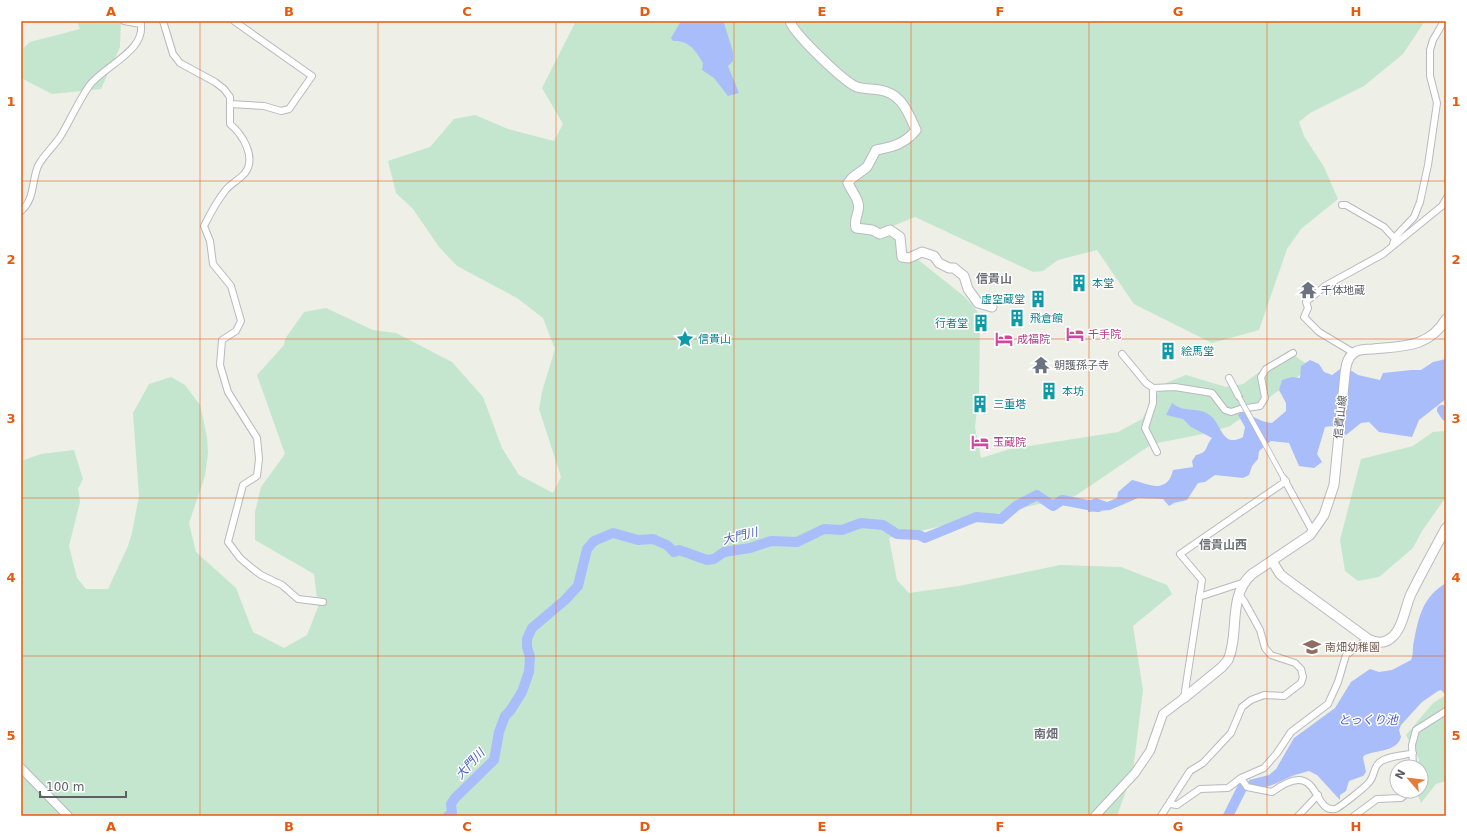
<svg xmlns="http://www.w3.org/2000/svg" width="1467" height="837" viewBox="0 0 1467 837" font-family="'DejaVu Sans','Noto Sans JP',sans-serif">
	<rect width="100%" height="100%" fill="#eeefe6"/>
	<!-- green -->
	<path fill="#c4e6cf" d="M77 21H121L120 47 101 89 52 94 21 78V50L30 42 80 29Z
		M576 21H1425L1403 54 1364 86 1310 113 1299 122 1304 136 1324 167 1338 199 1301 229 1287 249 1259 330 1212 343 1134 304 1097 250 1058 260 1043 271 1033 272 915 217 890 227 897 243 965 297 977 311 980 327 979 392 975 427 981 458 1010 449 1118 432 1142 419 1153 398 1166 383 1186 375 1226 387 1243 384 1288 351 1311 367 1230 426 1208 433 1152 444 1075 496 889 538 897 580 909 593 959 586 1060 565 1121 567 1167 585 1172 594 1133 626 1143 690 1133 771 1117 816H21V461L41 454 74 450 83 479 78 489 80 502 69 546 77 578 86 589H108L128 546 132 533 139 496 133 413 149 384 171 377 185 385 200 405 207 437 208 453 205 476 189 523 196 552 236 588 253 632 284 648 307 635 318 607 314 574 255 540V512L261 487 285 454 257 375 284 345 285 339 304 312 326 308 373 330 396 333 452 362 483 397 502 448 519 475 553 493 561 477 539 409 542 392 555 349 543 318 517 298 457 266 439 247 413 209 396 193 388 161 430 147 454 119 475 115 508 129 554 141 563 124 542 88Z
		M1446 431V497L1422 531 1413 548 1379 577 1358 581 1345 571 1340 540 1361 459 1413 446 1433 432Z
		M1446 695V781L1436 784 1421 803 1416 791H1421V767H1418L1419 759 1406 735 1433 703Z"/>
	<!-- water -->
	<path fill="#aabdfb" d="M681 21H721L724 23 733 52V61L728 66 739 93 728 96 714 78 702 70 703 63C696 51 689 40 673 41L671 38Z
		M1446 359V399L1419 420 1412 437 1379 432 1369 422 1361 423 1346 435 1332 426 1325 427 1317 454 1322 462 1314 468 1299 466 1289 443 1271 441 1259 451 1258 459 1252 466 1249 475 1243 478 1215 475 1205 482 1198 483 1187 500 1174 503 1169 506 1163 499 1138 498 1110 510 1088 512V501L1096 498 1107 502 1117 498 1118 492 1132 480C1149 484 1167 495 1173 470L1193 467 1192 461 1196 455C1209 452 1204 448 1212 438L1191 427 1183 419 1166 415 1172 403C1184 414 1200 405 1212 417 1222 427 1223 448 1243 437L1245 427 1238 415 1241 412C1254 415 1258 422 1272 423L1286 411V403L1279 390 1282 380 1292 377 1300 378 1301 366 1310 360 1319 364 1324 372 1332 375 1340 369 1352 371 1358 375 1380 380 1383 373 1411 370H1421L1433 362Z
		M1446 583V695L1441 690 1438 691 1422 702 1401 725 1399 730 1401 737C1397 752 1376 750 1365 755L1363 757 1366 772 1363 776 1349 781 1346 791 1340 795V800L1317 775 1309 771C1303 773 1296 774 1290 777 1277 782 1262 794 1248 783L1249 780 1269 775 1276 769 1294 738 1335 708 1351 682 1370 669 1379 672 1392 670 1411 660C1414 654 1412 648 1414 641 1419 615 1423 597 1446 583Z"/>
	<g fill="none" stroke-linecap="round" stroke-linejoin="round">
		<!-- river -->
		<path stroke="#aabdfb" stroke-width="10" d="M1442 410 1446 416
			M448 816 452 813 451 804 455 798 494 760 499 732 505 716 510 711 522 692 529 672 530 657 527 647V639L532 628 565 600 578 586 587 549 594 541 613 533 638 540 653 539 667 545 674 552 679 550 707 560 714 559 724 552 750 548 771 541 797 542 824 529 842 530 861 523 883 525 897 534 919 535 925 538 976 517 1001 519 1016 506 1037 495 1053 506 1062 500 1098 507
			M1228 816 1242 788 1245 786"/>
		<!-- minor casing -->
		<g stroke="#b8b9bf" stroke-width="8">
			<path id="minor" d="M124 21 141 24
				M163 21 173 54 180 63 215 82 224 89 230 97V124C242 134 257 157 245 173 239 180 230 184 225 191 216 202 210 214 204 226L210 241 213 264 231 286 241 321 236 331 222 340 220 365 228 392 257 438 259 459 257 476 243 485 228 542 240 558 253 569 261 575 282 585 298 599 323 602
				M230 104 264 106 281 111 289 109 312 76 234 21
				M1342 205H1346L1384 227 1395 239
				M21 211C36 198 31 179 39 164 45 154 54 146 60 137 70 121 78 102 89 86 103 66 149 50 140 21
				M1393 244 1396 236 1414 217 1420 202 1428 165 1437 103 1430 76V50L1433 40 1444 21
				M1354 353 1319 332 1304 317 1308 308 1306 302 1325 286 1383 254 1442 206 1446 199
				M1122 354 1146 383 1153 388 1175 387 1212 393 1225 410 1231 412 1240 409 1260 406 1265 398 1261 377 1266 369 1293 353
				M1229 378 1239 397
				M1153 388V403L1145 428 1157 452
				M1284 479 1313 532
				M1199 597 1245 582
				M1184 698 1202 580 1180 554 1286 481
				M1413 767 1412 745 1416 730 1446 711
				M1241 778 1247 787 1272 792C1321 756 1311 813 1335 809 1339 808 1367 786 1370 781 1374 776 1374 768 1378 764 1384 756 1403 756 1413 753
				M1170 804 1177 805 1200 789 1228 788 1241 778 1264 768 1277 753 1291 732 1328 704 1338 682 1346 655 1368 639
				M1161 816 1190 771 1203 763 1231 733 1242 707 1251 700 1264 695 1284 696 1301 683 1303 677 1301 669 1295 663 1271 655 1265 648 1260 630 1244 601 1239 595
				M1298 816 1318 795
				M1354 816 1377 799 1401 798 1410 791"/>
		</g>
		<!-- tertiary casing -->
		<g stroke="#b8b9bf" stroke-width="10">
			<path id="tertiary" d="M21 768 68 816
				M1095 816 1135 773 1150 751 1163 714 1184 698"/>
		</g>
		<!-- secondary casing -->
		<g stroke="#b9bac1" stroke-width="11">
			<path id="secondary" d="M790 21C793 33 844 82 857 87 867 90 878 88 887 92 903 97 910 117 916 130 905 144 892 147 876 150L867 167 852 178 848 183C851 190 857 197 858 203 861 212 853 218 856 228L872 230 880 234 890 230 900 237 902 257 909 258 922 252 934 256 939 263 949 268H954L964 276 968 289 978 303 992 307
				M1272 561 1280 574 1286 579 1368 639C1376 643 1384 644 1391 638 1403 629 1405 607 1411 594 1422 572 1434 550 1446 528
				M1184 698 1222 667 1228 660C1240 633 1227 596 1252 574L1310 535 1324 515 1334 485 1345 374C1346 366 1347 357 1355 352 1360 349 1367 349 1373 349 1402 346 1429 348 1446 319"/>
		</g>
		<!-- minor -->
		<use href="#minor" stroke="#fff" stroke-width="6"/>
		<!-- tertiary -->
		<use href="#tertiary" stroke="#fff" stroke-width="8"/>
		<!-- secondary -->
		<use href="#secondary" stroke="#fff" stroke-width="9"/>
		<!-- pedestrian-bridge casing -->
		<g stroke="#b8b9bf" stroke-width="6" stroke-linecap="butt">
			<path id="pedestrian-bridge" d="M1239 397 1283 477"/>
		</g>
		<!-- pedestrian-bridge -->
		<use href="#pedestrian-bridge" stroke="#fff" stroke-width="4.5"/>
	</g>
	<!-- grid -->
	<path fill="none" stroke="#e8590c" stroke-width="1" stroke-opacity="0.55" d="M200 21V816M378 21V816M556 21V816M734 21V816M911 21V816M1089 21V816M1267 21V816M21 181H1446M21 339H1446M21 498H1446M21 656H1446"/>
	<!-- icons -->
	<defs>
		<g id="building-bare" transform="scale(1.38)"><path d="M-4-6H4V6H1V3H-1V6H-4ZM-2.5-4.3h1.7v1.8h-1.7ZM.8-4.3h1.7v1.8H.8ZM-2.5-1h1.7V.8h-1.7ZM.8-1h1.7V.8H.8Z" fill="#0f9aa8" stroke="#fff" stroke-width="2.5" paint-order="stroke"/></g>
		<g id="temple-bare" transform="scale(1.38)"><path d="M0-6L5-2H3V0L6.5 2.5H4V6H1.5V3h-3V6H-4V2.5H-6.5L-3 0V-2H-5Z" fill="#6b7280" stroke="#fff" stroke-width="2.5" paint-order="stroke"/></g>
		<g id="hotel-bare" transform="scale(1.38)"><path d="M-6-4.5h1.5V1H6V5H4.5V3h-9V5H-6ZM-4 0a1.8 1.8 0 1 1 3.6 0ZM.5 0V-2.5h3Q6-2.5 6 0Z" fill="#d1479c" stroke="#fff" stroke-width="2.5" paint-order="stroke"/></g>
		<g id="sight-bare" transform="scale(1.38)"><path d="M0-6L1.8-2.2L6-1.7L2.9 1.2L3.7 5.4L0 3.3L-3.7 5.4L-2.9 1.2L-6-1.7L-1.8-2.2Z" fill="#0f9aa8" stroke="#fff" stroke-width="2.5" paint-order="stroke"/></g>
		<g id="school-bare" transform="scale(1.38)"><path d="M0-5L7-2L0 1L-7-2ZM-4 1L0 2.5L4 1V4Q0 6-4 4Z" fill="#8d6e63" stroke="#fff" stroke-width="2.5" paint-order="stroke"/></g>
	</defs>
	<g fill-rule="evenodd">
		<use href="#building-bare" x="1079" y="283"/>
		<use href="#temple-bare" x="1308" y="290"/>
		<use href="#building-bare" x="1038" y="299"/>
		<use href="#building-bare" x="1017" y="318"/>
		<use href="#building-bare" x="981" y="323"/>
		<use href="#hotel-bare" x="1075" y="334"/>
		<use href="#sight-bare" x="685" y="339"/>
		<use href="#hotel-bare" x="1004" y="339"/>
		<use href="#building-bare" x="1168" y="351"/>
		<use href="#temple-bare" x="1041" y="365"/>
		<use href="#building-bare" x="1049" y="391"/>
		<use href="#building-bare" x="980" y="404"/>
		<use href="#hotel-bare" x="980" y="442"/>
		<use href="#school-bare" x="1312" y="647"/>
	</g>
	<g text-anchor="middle" stroke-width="3" stroke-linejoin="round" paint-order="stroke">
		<!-- culture labels -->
		<g font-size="11" fill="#0d838f" stroke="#fff" text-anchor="start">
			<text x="1092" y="287">本堂</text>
			<text x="1025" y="303" text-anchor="end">虚空蔵堂</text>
			<text x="1030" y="322">飛倉館</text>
			<text x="968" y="327" text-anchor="end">行者堂</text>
			<text x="698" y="343">信貴山</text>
			<text x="1181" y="355">絵馬堂</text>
			<text x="1062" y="395">本坊</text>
			<text x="993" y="408">三重塔</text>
		</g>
		<!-- worship labels -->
		<g font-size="11" fill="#5b616d" stroke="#fff" text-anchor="start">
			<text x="1321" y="294">千体地蔵</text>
			<text x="1054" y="369">朝護孫子寺</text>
		</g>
		<!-- hotel labels -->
		<g font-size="11" fill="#b23c85" stroke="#fff" text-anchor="start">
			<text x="1088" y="338">千手院</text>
			<text x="1017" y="343">成福院</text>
			<text x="993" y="446">玉蔵院</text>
		</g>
		<!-- street labels -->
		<g font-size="11" fill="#5e5f66" stroke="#fff">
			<text transform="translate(1340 417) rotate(-84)" y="4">信貴山線</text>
		</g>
		<!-- education labels -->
		<g font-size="11" fill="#785e54" stroke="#fff" text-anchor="start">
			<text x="1325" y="651">南畑幼稚園</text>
		</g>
		<!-- neighbourhood labels -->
		<g font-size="12" font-weight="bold" fill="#6f7078" stroke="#fff">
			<text x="994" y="283">信貴山</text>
			<text x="1223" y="549">信貴山西</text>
			<text x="1046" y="738">南畑</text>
		</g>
		<!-- water labels -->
		<g font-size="12" font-style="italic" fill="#4c5ebf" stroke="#fff">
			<text transform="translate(740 536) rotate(-14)" y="4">大門川</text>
			<text x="1368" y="724">とっくり池</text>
			<text transform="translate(470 764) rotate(-47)" y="4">大門川</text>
		</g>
	</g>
	<!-- border -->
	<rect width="1467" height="837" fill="none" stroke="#ffffff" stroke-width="44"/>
	<!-- north arrow -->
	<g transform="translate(1409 779) rotate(298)"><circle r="19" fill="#ffffff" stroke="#bfbfc2"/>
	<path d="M0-3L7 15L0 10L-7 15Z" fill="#e27e39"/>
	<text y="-6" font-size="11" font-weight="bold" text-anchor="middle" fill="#5e5f66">N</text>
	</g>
	<!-- scale -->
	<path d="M40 791v6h86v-6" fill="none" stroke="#5e5f66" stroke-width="2"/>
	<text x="46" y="791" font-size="12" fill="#5e5f66" stroke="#ffffff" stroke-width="3" paint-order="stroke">100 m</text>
	<rect x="22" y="22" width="1423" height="793" fill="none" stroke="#e8590c" stroke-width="1.5"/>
	<g font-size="13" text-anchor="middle" font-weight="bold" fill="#e8590c">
		<text x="111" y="16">A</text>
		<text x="289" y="16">B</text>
		<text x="467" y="16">C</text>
		<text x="645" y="16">D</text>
		<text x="822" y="16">E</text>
		<text x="1000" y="16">F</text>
		<text x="1178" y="16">G</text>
		<text x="1356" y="16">H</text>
		<text x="11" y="106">1</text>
		<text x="1456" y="106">1</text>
		<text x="11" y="264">2</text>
		<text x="1456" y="264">2</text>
		<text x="11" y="423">3</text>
		<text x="1456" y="423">3</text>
		<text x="11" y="582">4</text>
		<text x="1456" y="582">4</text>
		<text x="11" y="740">5</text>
		<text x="1456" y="740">5</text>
		<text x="111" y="831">A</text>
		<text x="289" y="831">B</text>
		<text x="467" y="831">C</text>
		<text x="645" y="831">D</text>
		<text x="822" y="831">E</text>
		<text x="1000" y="831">F</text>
		<text x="1178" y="831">G</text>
		<text x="1356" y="831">H</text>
	</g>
</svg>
